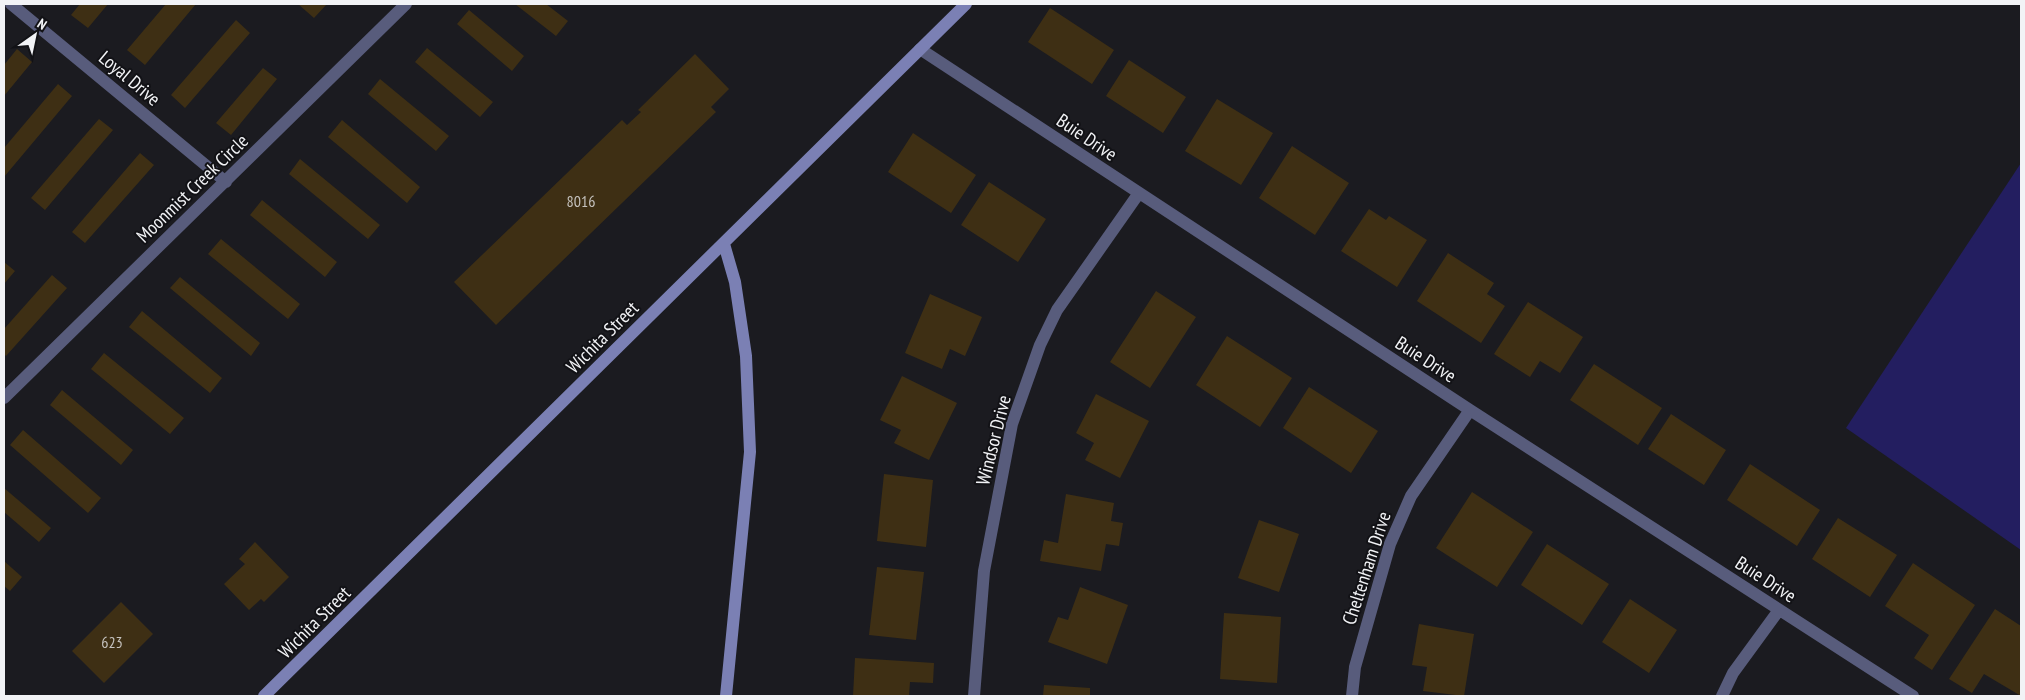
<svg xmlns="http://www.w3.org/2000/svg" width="2025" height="700" viewBox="0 0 2025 700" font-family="'PT Sans Narrow',sans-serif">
	<rect width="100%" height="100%" fill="#1b1b20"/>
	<!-- green -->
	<path fill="#231e60" d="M2021 163V550L1846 428Z"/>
	<!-- building -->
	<path fill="#3e2f14" d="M80 4H108L88 28 71 15Z
		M166 4H196L145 65 127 50Z
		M298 4H327L314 18Z
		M515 4H546L568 21 556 36Z
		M1050 8 1114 50 1092 84 1028 42Z
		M469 10 524 56 512 71 457 24Z
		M236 20 250 33 185 108 171 95Z
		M427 48 493 102 480 117 415 62Z
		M17 49 32 62 4 96V65Z
		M695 54 729 89 711 107 716 112 496 325 454 282 622 120 627 125 641 112 638 110Z
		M1129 60 1186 97 1163 133 1106 96Z
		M263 68 277 79 231 135 216 123Z
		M380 79 449 136 436 151 368 94Z
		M58 84 72 96 4 177V148Z
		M1217 99 1273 133 1241 185 1185 151Z
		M99 119 113 130 45 210 31 198Z
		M342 120 420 187 407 203 328 137Z
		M913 133 976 175 951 213 888 172Z
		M1292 146 1349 183 1315 235 1259 198Z
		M140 153 154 165 85 243 72 232Z
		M300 159 380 225 368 239 289 174Z
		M989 182 1046 219 1018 262 961 225Z
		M262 200 337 262 325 277 250 215Z
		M1369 209 1386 220 1389 216 1427 240 1397 287 1341 251Z
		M221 239 300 304 288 319 208 254Z
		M1448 253 1494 283 1487 294 1505 306 1481 343 1417 301Z
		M4 262 15 271 4 284Z
		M52 275 67 288 6 356 4 354V329Z
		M180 277 260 343 251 356 170 288Z
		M1156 291 1196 317 1150 388 1110 362Z
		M930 294 982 317 965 356 950 349 942 369 905 353Z
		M1528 302 1583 337 1560 373 1540 361 1530 377 1494 354Z
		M142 311 222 378 210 393 129 327Z
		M1227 336 1292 378 1260 427 1196 385Z
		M104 353 184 418 170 434 91 369Z
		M1594 364 1662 408 1638 445 1570 400Z
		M902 376 957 403 929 460 894 443 901 430 880 420Z
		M1309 387 1378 431 1351 473 1283 428Z
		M62 390 133 450 121 465 50 405Z
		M1096 394 1149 421 1120 478 1085 460 1094 443 1076 433Z
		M1671 414 1726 450 1704 485 1648 449Z
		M23 430 101 498 88 513 10 445Z
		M1750 464 1820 510 1797 546 1727 500Z
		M884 474 933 480 926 547 877 541Z
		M4 488 51 528 39 542 4 512Z
		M1472 492 1533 532 1497 587 1436 548Z
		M1066 494 1114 503 1111 521 1123 523 1119 546 1106 544 1101 571 1040 561 1044 540 1058 543Z
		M1838 518 1897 555 1870 597 1812 559Z
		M1259 520 1299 534 1279 592 1238 578Z
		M255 542 289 577 264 602 261 599 249 610 224 584 245 564 239 559Z
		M1547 544 1609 584 1582 625 1521 585Z
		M4 561 22 577 10 591 4 586Z
		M1913 563 1975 605 1932 670 1914 658 1929 635 1885 606Z
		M877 567 924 572 916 640 869 635Z
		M1080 587 1128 605 1107 664 1048 642 1058 617 1068 620Z
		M1630 599 1677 630 1649 673 1602 642Z
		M121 602 153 634 104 683 72 651Z
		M1995 609 2021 626V696L1984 674 1972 693 1949 679Z
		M1224 613 1281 617 1277 683 1220 679Z
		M1419 624 1474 634 1464 696 1423 691 1427 667 1412 665Z
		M855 658 934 663 933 683 910 682 909 696H853Z
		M1044 685 1090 688V696H1043Z"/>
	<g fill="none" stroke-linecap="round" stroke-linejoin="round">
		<!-- street -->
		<path stroke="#585c7c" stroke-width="12" d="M11 4 226 182
			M920 49 1470 410 1913 696
			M4 398 406 4
			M974 696 984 571 1012 424 1040 345 1057 310 1139 193
			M1352 696 1355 667 1390 544 1411 496 1470 410
			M1722 696 1733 673 1779 610"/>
		<!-- secondary -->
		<path stroke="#7b80b4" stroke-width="12" d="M724 244 735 282 746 356 750 452 726 696
			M264 696 966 4"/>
	</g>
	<g text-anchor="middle" stroke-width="4" stroke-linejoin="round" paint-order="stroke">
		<!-- number labels -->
		<g font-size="16" fill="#c5c2be">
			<text x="581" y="207">8016</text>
			<text x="112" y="648">623</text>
		</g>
		<!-- street labels -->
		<g font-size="19" fill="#f2f3f6" stroke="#121216">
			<text transform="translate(130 78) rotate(40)" y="7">Loyal Drive</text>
			<text transform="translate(1087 137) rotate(34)" y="7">Buie Drive</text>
			<text transform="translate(192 188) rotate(-44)" y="7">Moonmist Creek Circle</text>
			<text transform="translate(602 337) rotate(-45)" y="7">Wichita Street</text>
			<text transform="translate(1426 359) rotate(33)" y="7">Buie Drive</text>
			<text transform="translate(993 440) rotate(-76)" y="7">Windsor Drive</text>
			<text transform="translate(1366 568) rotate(-72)" y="7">Cheltenham Drive</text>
			<text transform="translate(1766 579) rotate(33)" y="7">Buie Drive</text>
			<text transform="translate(314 622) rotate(-45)" y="7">Wichita Street</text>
		</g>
	</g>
	<!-- border -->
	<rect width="2025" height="700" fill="none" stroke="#f2f3f6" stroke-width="10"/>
	<!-- north arrow -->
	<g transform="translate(35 35) rotate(33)" stroke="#121216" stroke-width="4" paint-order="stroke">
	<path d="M0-4L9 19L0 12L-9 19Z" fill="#f2f3f6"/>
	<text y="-8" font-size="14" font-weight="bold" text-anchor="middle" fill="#f2f3f6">N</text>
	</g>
</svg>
